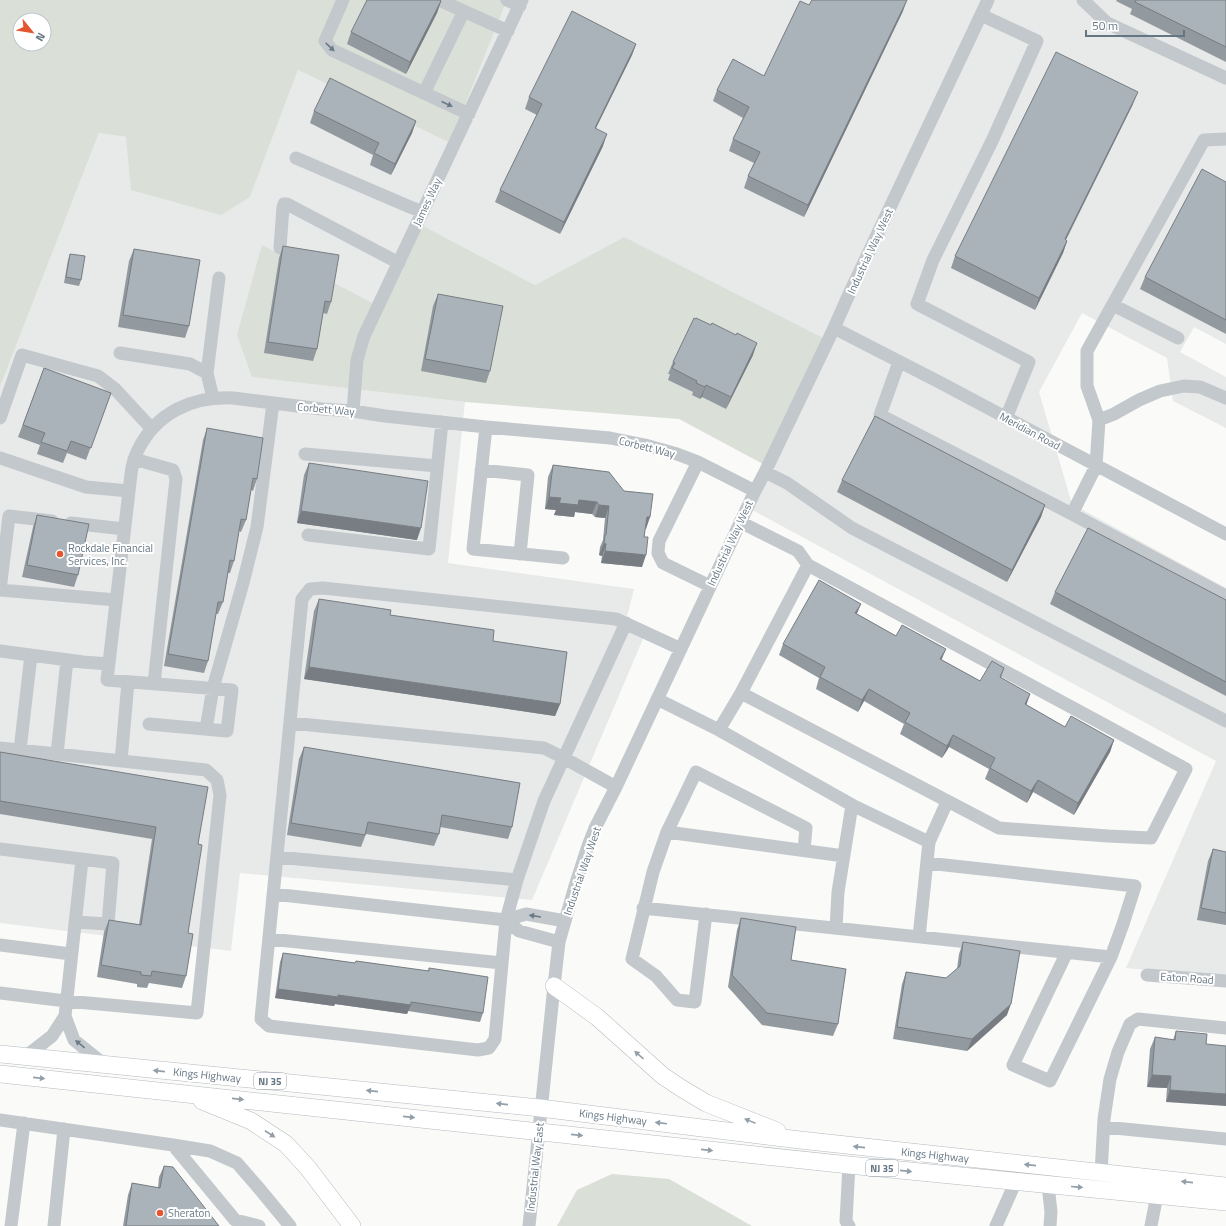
<svg xmlns="http://www.w3.org/2000/svg" width="1226" height="1226" viewBox="0 0 1226 1226" font-family="'Titillium Web',sans-serif">
	<rect width="100%" height="100%" fill="#fafaf8"/>
	<!-- built -->
	<path fill="#e8e9e9" d="M507 0H1226V344L1194 327 1180 352 1226 377V428L1173 401 1167 358 1082 313 1039 392 1072 504 1226 588V977L1126 968 1216 761 745 506 772 451 624 237 535 285 416 222 378 306 253 377 465 402 448 563 634 589 627 617 648 627 532 900 240 873 231 951 0 923V387L99 133 126 137 250 197 298 70 450 143Z"/>
	<!-- green -->
	<path fill="#dadfd7" fill-rule="evenodd" d="M0 0H507L450 143 298 70 250 197 221 215 131 190 126 137 99 133 0 387ZM20 20H44V44H20Z
		M416 222 535 285 624 237 823 338 765 465 679 419 465 402 252 377 237 335 262 245 378 306Z
		M612 1174 669 1179 752 1226H557L577 1190Z"/>
	<g fill="none" stroke-linecap="round" stroke-linejoin="round">
		<!-- major casing -->
		<g stroke="#b5babe" stroke-width="18">
			<path id="major" d="M554 986 597 1017 663 1076 681 1088 706 1103 777 1131
				M0 1054 540 1108 800 1140 1226 1186
				M0 1074 849 1165 1226 1202
				M202 1101 251 1121 286 1144 308 1168 352 1226"/>
		</g>
		<!-- minor -->
		<path stroke="#c3c8cc" stroke-width="13" d="M343 0 325 41 332 50 469 114
			M439 0 508 31
			M507 0 520 6
			M1083 0 1107 23 1226 78
			M981 15 1037 41 992 141 933 260 917 304 1029 362 1006 418
			M424 93 464 11
			M296 158 410 207 423 212
			M280 248 283 207 284 204H287L399 263
			M1113 305 1178 338
			M834 328 941 383 1226 534
			M120 353 190 364 207 373
			M899 362 880 415 1072 514 1226 596
			M213 398 207 373 219 278
			M353 411 357 360 364 336 522 0
			M0 418 22 355 98 376 115 389 152 429
			M1099 420 1114 414 1139 400 1160 391 1184 386 1200 387 1226 398
			M486 427 473 549 563 558
			M305 454 437 466
			M0 458 86 487 129 491
			M134 459 173 470 176 479 154 684
			M698 462 659 541 658 553 663 563 710 586
			M481 470 528 475 520 554
			M765 472 787 483 852 528 1226 721
			M1072 514 1096 466 1099 420 1087 386V351L1204 140 1226 139
			M52 521 9 516 0 590 116 600
			M740 522 798 551 808 565 1186 769 1151 838 1108 836 999 828 741 693
			M71 523 124 529
			M308 535 429 549 442 422
			M626 623 544 801 517 880 506 920 495 1039 489 1048 478 1050 269 1026 261 1019 302 599 310 589 323 588 616 619 681 649
			M0 651 83 662 109 664
			M657 699 719 730 852 805 929 842
			M290 723 544 748 564 758 616 787
			M149 724 227 731 232 690 107 680 131 474C132 466 134 458 138 450 156 413 192 396 233 398L322 409 353 411 385 416 486 427 610 438 645 445 677 454 698 462 755 491
			M206 729 213 688 243 583 257 527 273 403
			M719 730 741 693 808 565
			M0 748 206 770 217 780 220 795 197 1013 66 1001 0 993
			M20 750 31 655
			M57 754 67 660
			M121 761 128 682
			M667 832 844 856
			M0 849 113 863 108 924 75 922
			M277 857 517 880
			M927 863 1135 886 1123 924 1111 957 1050 1081 1013 1065 1067 952
			M273 894 506 920 526 914 565 921
			M643 908 1111 957
			M706 914 695 1002 677 1000 656 976 632 959 653 872 667 832 696 772 806 828 804 850
			M506 920 519 931 559 942
			M836 928 838 892 852 805
			M919 937 929 842 947 802
			M269 939 502 963
			M0 945 71 954
			M1147 975 1226 981
			M65 1016 74 1040 105 1065
			M25 1057 52 1036 65 1016 82 860
			M0 1120 173 1145 235 1220 259 1226
			M1104 1127 1226 1139
			M173 1145 210 1151 237 1163 257 1186 290 1226
			M1101 1173 1104 1119 1110 1079 1118 1052 1130 1024 1138 1019 1226 1028
			M1048 1185 1051 1212 1050 1226
			M11 1226 24 1123
			M54 1226 64 1129
			M529 1226 554 986 559 942 575 886 588 846 595 828 616 787 755 491 765 472 834 328 850 292 988 0
			M849 1226 846 1221 849 1165
			M996 1226 1016 1181
			M1151 1226 1157 1195"/>
		<!-- major -->
		<use href="#major" stroke="#fff" stroke-width="17"/>
	</g>
	<!-- wall -->
	<path fill="#929a9f" d="M1117 0H1226V62L1130 14 1132 9 1116 1Z
		M441 1 437 13 406 74 347 44 351 32Z
		M809 5 903 11 804 217 744 188 748 176 754 163 729 151 733 139 743 118 713 101 717 90 764 76Z
		M636 44 632 55 596 128 603 146 560 234 495 202 500 190 537 115 525 109 529 97Z
		M1133 104 1066 240 1067 241 1063 253 1035 310 951 268 955 256Z
		M314 111 416 121 412 133 391 175 370 165 373 155 310 123Z
		M1226 182V334L1140 289 1145 277Z
		M283 246 331 302 327 314 323 313 317 349 313 361 264 353 279 258Z
		M134 249 189 326 185 338 118 327 129 261Z
		M70 254 81 280 79 286 64 283 68 260Z
		M438 294 490 371 486 383 421 371 433 306Z
		M753 355 726 409 702 397 700 399 692 395 693 392 668 380 670 374H668L673 362Z
		M44 368 111 393 86 460 67 453 63 463 37 454 40 445 18 437Z
		M207 428 257 479 253 491 251 490 246 520 241 532 239 531 234 561 230 573H228L223 602 218 614H216L208 661 204 673 164 666 203 440Z
		M309 463 417 540 297 523 304 475Z
		M553 465 624 491 650 517 645 529 642 567 601 563 602 556 599 555 600 547 603 540 605 518 595 517 592 514 575 512 574 517 554 515 556 510 545 509 548 477Z
		M842 480 1045 505 1041 517 1007 582 837 492Z
		M37 515 78 575 74 587 22 577 33 527Z
		M1055 592 1226 600V696L1050 604Z
		M319 599 390 615 493 641 560 704 555 716 304 679 314 611Z
		M857 614 896 636 942 660 980 681 1004 668 1001 678 1030 694 1026 705 1065 727 1114 740 1110 752 1074 815 1033 792 1027 803 985 779 989 769 949 747 942 758 900 734 904 724 864 701 858 712 816 689 819 678 779 655 783 644Z
		M304 747 512 827 508 839 440 827 439 834 434 846 366 834 361 847 287 835 299 759Z
		M0 752 198 844 188 933 186 976 182 988 149 983 147 988 137 987V984L97 977 104 932 109 920 139 925 152 839 0 814Z
		M1213 849 1226 852V925L1197 920 1208 861Z
		M741 918 791 960 838 1024 833 1036 762 1025 728 987 737 930Z
		M963 942 1007 1015 967 1051 893 1039 902 984 906 972 946 978 957 969 959 954Z
		M283 953 355 963 356 961 428 971 429 968 483 1013 480 1022 408 1011 407 1014 335 1004 334 1006 275 998 280 962Z
		M1176 1031 1206 1044 1166 1102 1167 1088 1147 1087 1150 1049 1155 1037 1173 1040Z
		M164 1166 219 1226H123L128 1195 132 1183 158 1188 159 1177Z"/>
	<!-- shaded-wall -->
	<path fill="#777d82" d="M907 0 903 11 804 217 808 205Z
		M441 1 437 13 406 74 410 62Z
		M636 44 632 55 590 140 595 128Z
		M1138 92 1133 104 1060 251 1065 239Z
		M416 121 412 133 391 175 395 164Z
		M607 134 603 146 560 234 564 222Z
		M1067 241 1063 253 1035 310 1039 298Z
		M757 343 753 355 726 409 731 397Z
		M706 385 702 397 700 399 705 387Z
		M549 497 579 500 597 502 592 514 575 512 574 517 554 515 556 510 545 509Z
		M599 505 609 506 605 518 595 517Z
		M1045 505 1041 517 1007 582 1012 570Z
		M301 511 421 528 417 540 297 523Z
		M647 517H650L646 529H642Z
		M604 543 606 544 602 556 599 555Z
		M605 551 646 555 642 567 601 563Z
		M861 604 856 616 855 613Z
		M946 649 941 661 940 659Z
		M309 667 560 704 555 716 304 679Z
		M869 689 864 701 858 712 862 700Z
		M1030 694 1026 706 1025 704Z
		M953 735 949 747 942 758 947 746Z
		M1114 740 1110 752 1074 815 1078 803Z
		M1038 780 1033 792 1027 803 1031 791Z
		M278 989 338 995 411 1005 407 1014 335 1004 334 1006 275 998Z
		M1011 1004 1007 1015 967 1051 972 1039Z
		M1152 1075 1171 1076 1167 1088 1147 1087Z
		M1170 1090 1226 1094V1106L1166 1102Z"/>
	<!-- building -->
	<path fill="#aab3b9" stroke="#777d82" d="M367 0H440L441 1 410 62 351 32Z
		M812 0H907L808 205 748 176 760 152 733 139 749 107 717 90 733 59 764 76 800 1 809 5Z
		M1136 0H1226V47L1135 2Z
		M572 11 636 44 595 128 607 134 564 222 500 190 542 104 529 97Z
		M1056 52 1138 92 1065 239 1067 241 1039 298 955 256Z
		M330 78 416 121 395 164 374 153 379 143 314 111Z
		M1202 169 1226 182V320L1145 277Z
		M283 246 339 255 331 302 325 301 317 349 268 342Z
		M134 249 200 260 189 326 123 315Z
		M70 254 85 256 81 280 66 277Z
		M438 294 503 306 490 371 425 359Z
		M694 318 696 319V318L711 325 712 323 736 335 737 333 757 343 731 397 706 385 705 387 696 383 697 381 672 368 675 363 673 362Z
		M44 368 111 393 91 448 71 441 67 451 41 442 45 433 23 425Z
		M875 416 1045 505 1012 570 842 480Z
		M207 428 263 438 257 479 253 478 246 520 241 519 234 561 230 560 223 602H218L208 661 168 654Z
		M309 463 428 481 421 528 301 511Z
		M553 465 609 472 624 491 653 494 650 517H647L644 537H648L646 555 605 551 606 544 604 543 605 535H606L609 506 599 505 597 502 579 500 578 505 559 503 561 498 549 497Z
		M37 515 89 524 78 575 27 565Z
		M1088 528 1226 600V682L1055 592Z
		M819 580 861 604 855 613 896 636 902 625 946 649 940 659 980 681 992 661 1004 668 1000 677 1030 694 1025 704 1065 727 1071 716 1114 740 1078 803 1038 780 1031 791 990 768 995 758 953 735 947 746 905 722 910 713 869 689 862 700 820 677 825 667 783 644Z
		M319 599 391 610 390 615 494 630 493 641 567 652 560 704 309 667Z
		M304 747 520 783 512 827 442 815 439 834 368 822 365 835 291 823Z
		M0 752 208 787 198 844 202 845 188 933 193 934 186 976 152 971 151 976 141 975V972L101 965 109 920 141 925 156 827 0 801Z
		M1213 849 1226 852V913L1201 908Z
		M741 918 796 927 791 960 846 969 838 1024 767 1013 732 975Z
		M963 942 1020 951 1011 1004 972 1039 897 1027 906 972 946 978 960 966Z
		M283 953 355 963 356 961 429 971V968L488 977 483 1013 411 1002V1005L338 995V997L278 989Z
		M1176 1031 1207 1034 1206 1044 1226 1046V1094L1170 1090 1171 1076 1152 1075 1155 1037 1175 1040Z
		M164 1166 173 1167 219 1226H126L132 1183 160 1188Z"/>
	<!-- one-way arrows -->
	<defs><path id="oneway-solid" d="M-6-.8H1V-3.2L6.5 0L1 3.2V.8H-6Z"/></defs>
	<g fill="#6a7a87">
		<use href="#oneway-solid" transform="translate(330 47) rotate(43)"/>
		<use href="#oneway-solid" transform="translate(447 104) rotate(25)"/>
		<use href="#oneway-solid" transform="translate(535 916) rotate(-171)"/>
		<use href="#oneway-solid" transform="translate(80 1044) rotate(-141)"/>
	</g>
	<g fill="#939fa8">
		<use href="#oneway-solid" transform="translate(639 1055) rotate(-139)"/>
		<use href="#oneway-solid" transform="translate(159 1071) rotate(-174)"/>
		<use href="#oneway-solid" transform="translate(39 1078) rotate(6)"/>
		<use href="#oneway-solid" transform="translate(372 1091) rotate(-174)"/>
		<use href="#oneway-solid" transform="translate(238 1099) rotate(6)"/>
		<use href="#oneway-solid" transform="translate(502 1104) rotate(-174)"/>
		<use href="#oneway-solid" transform="translate(409 1117) rotate(6)"/>
		<use href="#oneway-solid" transform="translate(750 1121) rotate(-158)"/>
		<use href="#oneway-solid" transform="translate(661 1123) rotate(-173)"/>
		<use href="#oneway-solid" transform="translate(270 1134) rotate(33)"/>
		<use href="#oneway-solid" transform="translate(577 1135) rotate(6)"/>
		<use href="#oneway-solid" transform="translate(859 1147) rotate(-174)"/>
		<use href="#oneway-solid" transform="translate(707 1150) rotate(6)"/>
		<use href="#oneway-solid" transform="translate(1030 1165) rotate(-174)"/>
		<use href="#oneway-solid" transform="translate(906 1171) rotate(6)"/>
		<use href="#oneway-solid" transform="translate(1187 1182) rotate(-174)"/>
		<use href="#oneway-solid" transform="translate(1077 1187) rotate(5)"/>
	</g>
	<!-- markers -->
	<g fill="#e4572e" stroke="#fff" stroke-width="1.5">
		<circle cx="60" cy="554" r="4"/>
		<circle cx="160" cy="1213" r="4"/>
	</g>
	<g text-anchor="middle" stroke-width="4" stroke-linejoin="round" paint-order="stroke">
		<!-- shield labels -->
		<g fill="#fff" stroke="#939fa8" stroke-width="1">
			<rect x="254" y="1073" width="32" height="16" rx="3"/>
			<rect x="866" y="1160" width="32" height="16" rx="3"/>
		</g>
		<g font-size="10" font-weight="bold" fill="#657683">
			<text x="270" y="1085">NJ 35</text>
			<text x="882" y="1172">NJ 35</text>
		</g>
		<!-- street labels -->
		<g font-size="11" fill="#657683" stroke="#fff">
			<text transform="translate(427 202) rotate(-65)" y="4">James Way</text>
			<text transform="translate(870 251) rotate(-65)" y="4">Industrial Way West</text>
			<text transform="translate(326 409) rotate(5)" y="4">Corbett Way</text>
			<text transform="translate(1030 431) rotate(28)" y="4">Meridian Road</text>
			<text transform="translate(647 447) rotate(14)" y="4">Corbett Way</text>
			<text transform="translate(730 543) rotate(-65)" y="4">Industrial Way West</text>
			<text transform="translate(582 871) rotate(-71)" y="4">Industrial Way West</text>
			<text transform="translate(1187 978) rotate(4)" y="4">Eaton Road</text>
			<text transform="translate(207 1075) rotate(6)" y="4">Kings Highway</text>
			<text transform="translate(613 1117) rotate(7)" y="4">Kings Highway</text>
			<text transform="translate(935 1155) rotate(6)" y="4">Kings Highway</text>
			<text transform="translate(535 1167) rotate(-84)" y="4">Industrial Way East</text>
		</g>
		<!-- poi labels -->
		<g font-size="11" fill="#657683" stroke="#fff" text-anchor="start">
			<text x="68" y="552">Rockdale Financial<tspan x="68" dy="13">Services, Inc.</tspan></text>
			<text x="168" y="1217">Sheraton</text>
		</g>
	</g>
	<!-- north arrow -->
	<g transform="translate(32 32) rotate(120)"><circle r="19" fill="#ffffff" stroke="#c1c8cd"/>
	<path d="M0-3L7 15L0 10L-7 15Z" fill="#e4572e"/>
	<text y="-6" font-size="11" font-weight="bold" text-anchor="middle" fill="#657683">N</text>
	</g>
	<!-- scale -->
	<path d="M1086 30v6h98v-6" fill="none" stroke="#657683" stroke-width="2"/>
	<text x="1092" y="30" font-size="12" fill="#657683" stroke="#ffffff" stroke-width="3" paint-order="stroke">50 m</text>
</svg>
